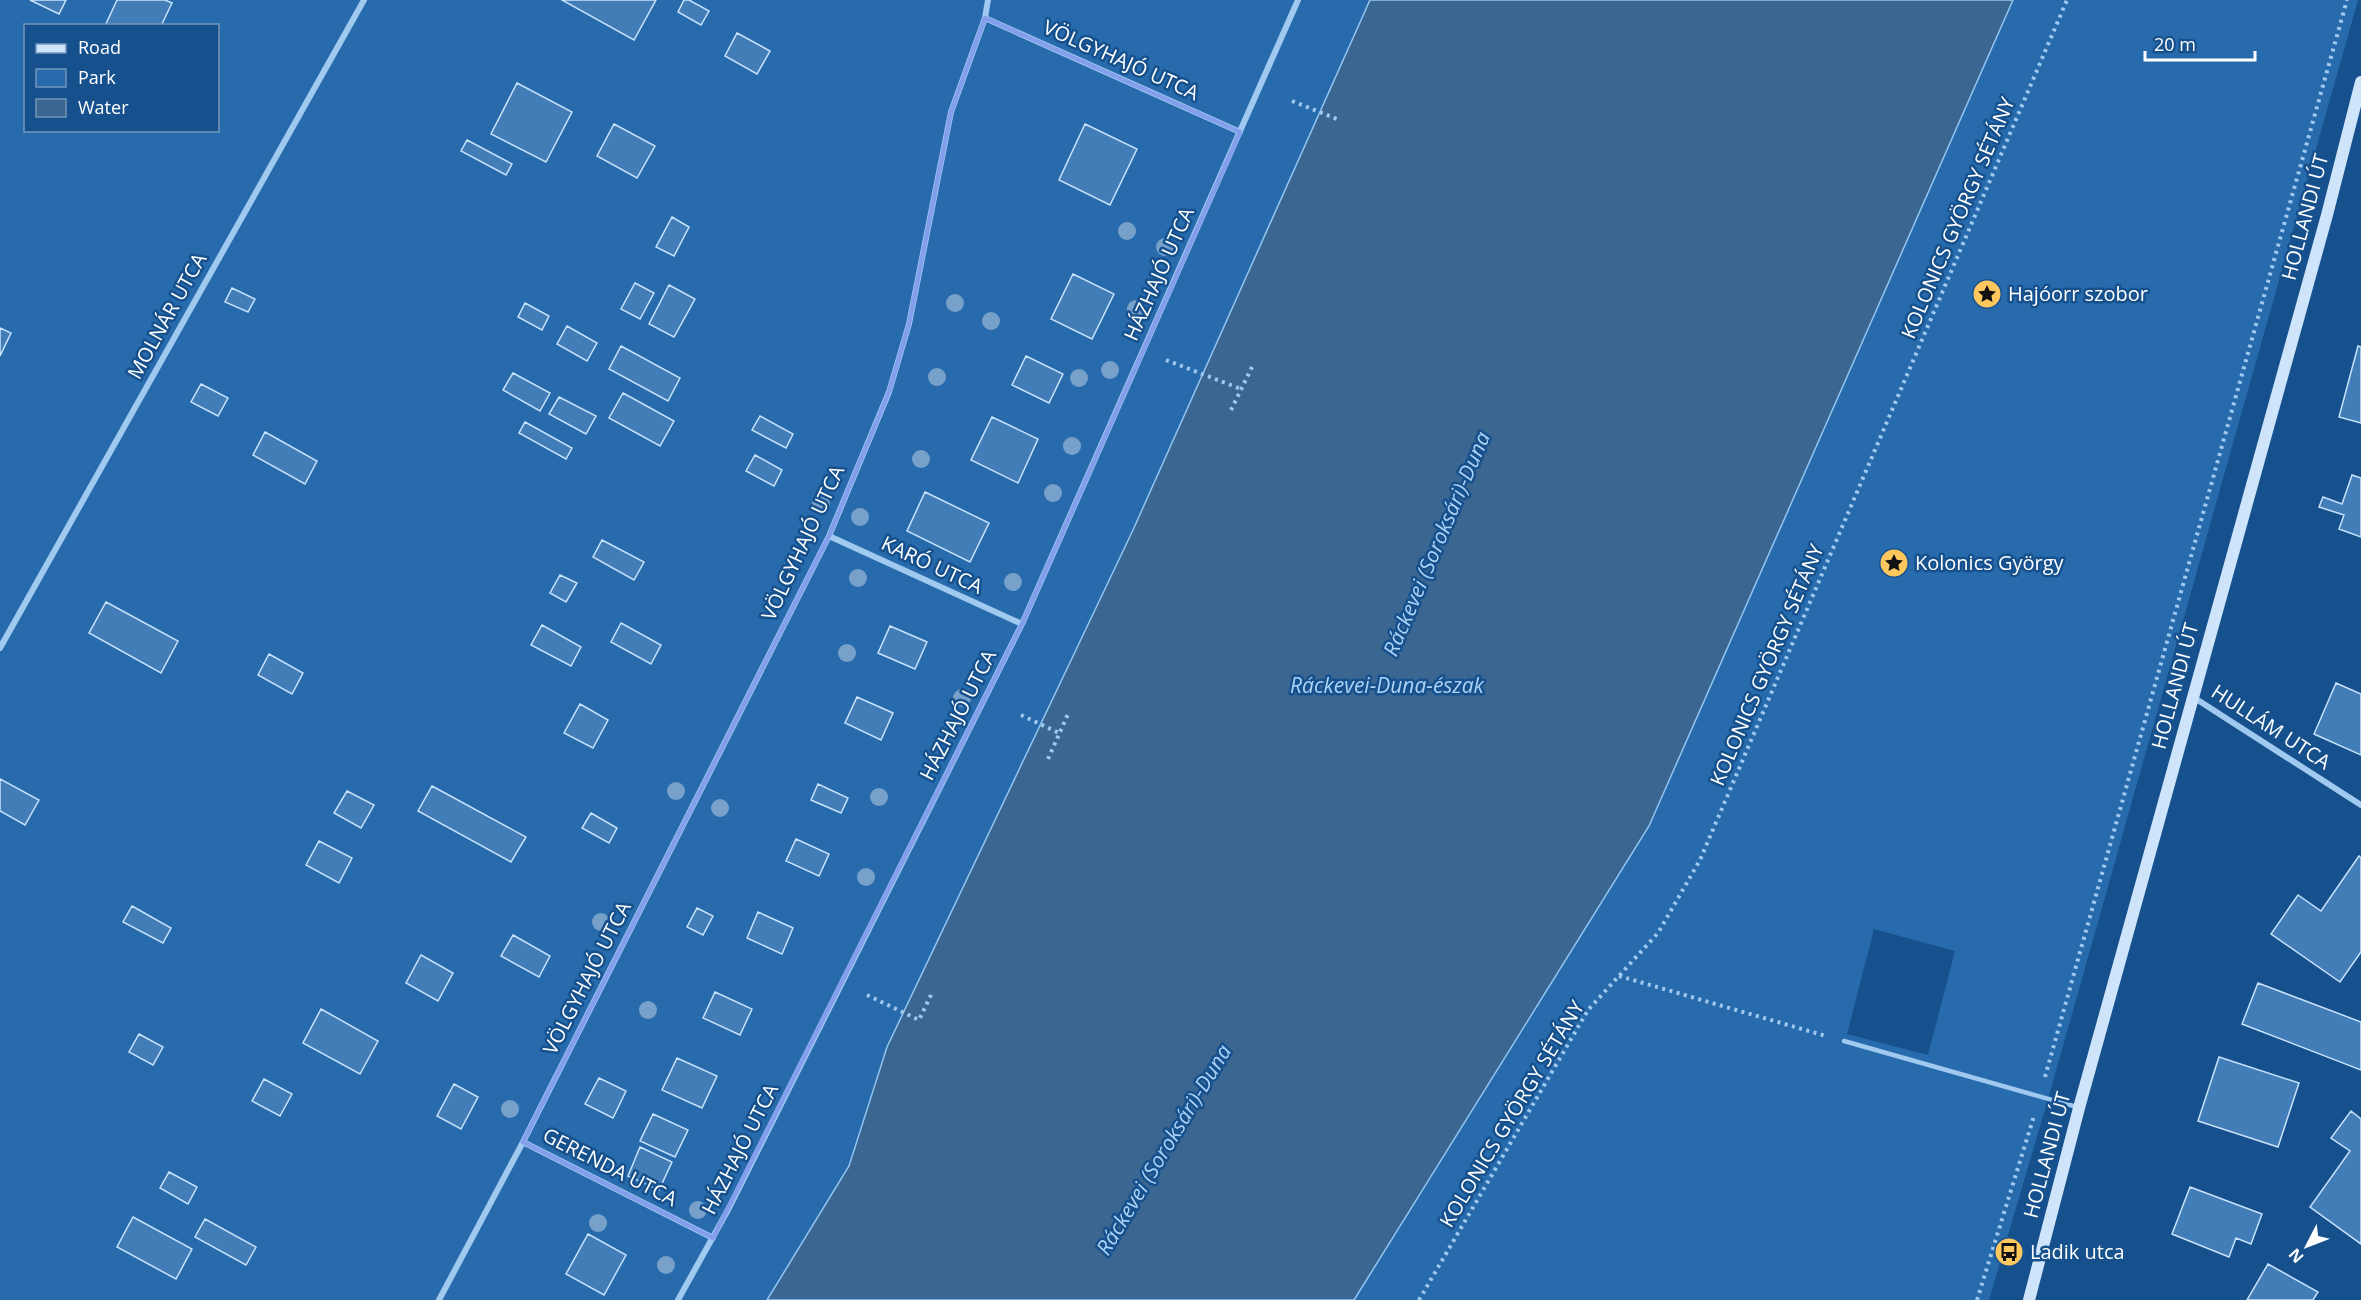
<svg xmlns="http://www.w3.org/2000/svg" width="2361" height="1300" viewBox="0 0 2361 1300" font-family="'Open Sans',sans-serif">
	<rect width="100%" height="100%" fill="#16518d"/>
	<!-- green -->
	<path fill="#286bac" fill-rule="evenodd" d="M0 0H1370L1133 530 887 1047 849 1166 767 1300H0ZM26 26H218V130H26Z
		M2013 0H2358L2050 1092 1989 1300H1354L1649 826ZM1874 929 1955 951 1928 1055 1847 1034Z"/>
	<!-- water -->
	<path fill="#3a6691" stroke="#93c5f2" stroke-width="1.5" d="M1370 0H2013L1649 826 1354 1300H767L849 1166 887 1047 1133 530Z"/>
	<!-- building -->
	<path fill="#437db8" stroke="#c7e2fb" stroke-width="1.5" d="M30 0H66L59 14Z
		M117 0H165L172 3 161 26H105Z
		M562 0H656L634 40Z
		M684 0H689L709 11 701 25 678 12Z
		M737 33 770 51 757 74 725 56Z
		M517 83 572 112 546 162 491 134Z
		M614 124 655 146 637 178 597 156Z
		M1085 124 1137 149 1110 205 1059 180Z
		M467 140 512 164 506 175 461 151Z
		M672 217 689 227 674 256 656 247Z
		M1073 274 1114 294 1092 339 1051 319Z
		M635 283 654 293 640 319 621 309Z
		M669 285 695 299 674 337 649 324Z
		M232 288 255 299 248 312 225 302Z
		M525 303 549 316 542 330 518 317Z
		M567 326 597 343 587 361 557 344Z
		M0 328 11 333 0 356Z
		M621 346 680 378 668 401 609 369Z
		M2358 346 2361 347V423L2339 417Z
		M1026 356 1063 374 1049 403 1012 385Z
		M513 373 550 393 540 411 503 390Z
		M201 384 228 398 218 416 191 402Z
		M623 393 674 421 660 446 609 418Z
		M559 397 596 416 586 434 549 414Z
		M760 416 793 434 786 448 752 430Z
		M992 417 1038 439 1018 483 971 460Z
		M525 422 572 448 566 459 519 433Z
		M265 432 317 461 305 484 253 455Z
		M755 455 782 470 774 486 746 471Z
		M2352 475 2361 478V537L2339 529 2344 515 2319 507 2323 497 2342 504Z
		M925 492 989 523 970 562 907 531Z
		M602 540 644 562 634 580 593 557Z
		M560 575 577 583 566 602 550 593Z
		M106 602 178 641 161 673 89 633Z
		M621 623 661 645 651 664 611 642Z
		M542 625 581 647 571 666 531 645Z
		M890 626 927 642 915 669 878 653Z
		M269 654 303 673 292 694 258 675Z
		M2336 683 2361 694V755L2314 734Z
		M857 697 893 713 881 740 845 723Z
		M580 704 608 720 593 748 564 733Z
		M0 779 39 800 25 825 0 811Z
		M818 784 848 798 841 813 811 800Z
		M432 786 526 837 511 862 418 811Z
		M347 791 374 805 361 828 334 813Z
		M591 813 617 828 609 843 582 828Z
		M796 839 829 854 819 876 786 861Z
		M319 841 352 858 339 883 306 865Z
		M2359 856 2361 858V952L2340 982 2271 934 2298 895 2321 911Z
		M132 906 171 928 163 943 123 922Z
		M697 908 713 916 703 935 687 927Z
		M758 912 793 928 782 954 747 938Z
		M513 935 550 956 539 977 501 956Z
		M421 955 453 973 438 1001 406 983Z
		M2258 983 2361 1022V1070L2242 1024Z
		M715 992 752 1009 740 1035 703 1018Z
		M321 1009 378 1041 360 1074 303 1043Z
		M139 1034 163 1047 153 1065 129 1052Z
		M2219 1057 2299 1083 2278 1147 2198 1121Z
		M677 1058 717 1076 702 1108 662 1090Z
		M599 1078 626 1091 613 1118 585 1104Z
		M264 1079 292 1094 280 1116 252 1101Z
		M454 1084 478 1097 461 1129 437 1116Z
		M2351 1111 2361 1119V1244L2310 1207 2350 1151 2331 1138Z
		M653 1114 688 1130 675 1157 640 1141Z
		M640 1147 672 1162 659 1190 628 1176Z
		M169 1172 197 1187 188 1204 160 1188Z
		M2190 1187 2262 1214 2251 1244 2236 1238 2229 1257 2172 1234Z
		M133 1217 192 1249 176 1279 117 1247Z
		M205 1219 256 1247 246 1265 195 1237Z
		M588 1234 626 1255 604 1295 566 1274Z
		M2268 1264 2318 1292 2313 1300H2247Z"/>
	<g fill="none" stroke-linecap="round" stroke-linejoin="round">
		<!-- path -->
		<path stroke="#a0c9f0" stroke-width="4" stroke-dasharray="3 4.5" stroke-linecap="butt" d="M1292 101 1337 119
			M1166 360 1241 389
			M1231 410 1252 367
			M1021 715 1059 733
			M1048 759 1068 714
			M1619 976 1826 1036
			M867 995 919 1020 932 993
			M2045 1077 2347 0
			M1419 1300 1588 1010 1658 933 1700 860 2067 0
			M1977 1300 2034 1116"/>
		<!-- lane -->
		<path stroke="#a0c9f0" stroke-width="4.5" d="M1844 1041 2077 1107"/>
		<!-- street -->
		<path stroke="#a0c9f0" stroke-width="6" d="M985 18 988 0
			M829 536 1022 624
			M0 648 364 0
			M2193 697 2361 805
			M523 1142 713 1238
			M439 1300 523 1142 829 536 889 392 909 324 951 112 985 18 1240 132
			M678 1300 729 1208 1022 624 1298 0"/>
		<!-- secondary -->
		<path stroke="#cee4fb" stroke-width="12" d="M2029 1300 2079 1108 2327 215 2361 82"/>
	</g>
	<!-- trees -->
	<g fill="#77a1ca">
		<circle cx="1127" cy="231" r="9"/>
		<circle cx="1165" cy="247" r="9"/>
		<circle cx="955" cy="303" r="9"/>
		<circle cx="1136" cy="309" r="9"/>
		<circle cx="991" cy="321" r="9"/>
		<circle cx="1110" cy="370" r="9"/>
		<circle cx="937" cy="377" r="9"/>
		<circle cx="1079" cy="378" r="9"/>
		<circle cx="1072" cy="446" r="9"/>
		<circle cx="921" cy="459" r="9"/>
		<circle cx="1053" cy="493" r="9"/>
		<circle cx="821" cy="504" r="9"/>
		<circle cx="860" cy="517" r="9"/>
		<circle cx="858" cy="578" r="9"/>
		<circle cx="1013" cy="582" r="9"/>
		<circle cx="847" cy="653" r="9"/>
		<circle cx="962" cy="698" r="9"/>
		<circle cx="676" cy="791" r="9"/>
		<circle cx="879" cy="797" r="9"/>
		<circle cx="720" cy="808" r="9"/>
		<circle cx="866" cy="877" r="9"/>
		<circle cx="601" cy="922" r="9"/>
		<circle cx="648" cy="1010" r="9"/>
		<circle cx="510" cy="1109" r="9"/>
		<circle cx="698" cy="1210" r="9"/>
		<circle cx="598" cy="1223" r="9"/>
		<circle cx="666" cy="1265" r="9"/>
	</g>
	<!-- marked area -->
	<path fill="none" stroke="#839eea" stroke-width="4.5" stroke-linejoin="round" d="M985 18 1240 132 1022 624 713 1238 523 1142 829 536 889 392 909 324 951 112Z"/>
	<!-- icons -->
	<defs>
		<g id="sight-disc" transform="scale(1.5)"><circle r="9.5" fill="#ffc85f" stroke="#16518d"/><path d="M0-6L1.8-2.2L6-1.7L2.9 1.2L3.7 5.4L0 3.3L-3.7 5.4L-2.9 1.2L-6-1.7L-1.8-2.2Z" fill="#111"/></g>
		<g id="bus-disc" transform="scale(1.5)"><circle r="9.5" fill="#ffc85f" stroke="#16518d"/><path d="M-5-6H5V4H4V6H2V4H-2V6H-4V4H-5ZM-3.5-4V0h7V-4ZM-3.5 1.2v1.5H-2V1.2ZM2 1.2v1.5H3.5V1.2Z" fill="#111"/></g>
	</defs>
	<g fill-rule="evenodd">
		<use href="#sight-disc" x="1987" y="294"/>
		<use href="#sight-disc" x="1894" y="563"/>
		<use href="#bus-disc" x="2009" y="1252"/>
	</g>
	<g text-anchor="middle" stroke-width="5" stroke-linejoin="round" paint-order="stroke">
		<!-- street labels -->
		<g font-size="20" fill="#fff" stroke="#16518d">
			<text transform="translate(1121 60) rotate(24)" y="7">VÖLGYHAJÓ UTCA</text>
			<text transform="translate(2305 217) rotate(-75)" y="7">HOLLANDI ÚT</text>
			<text transform="translate(1958 218) rotate(-67)" y="7">KOLONICS GYÖRGY SÉTÁNY</text>
			<text transform="translate(1159 274) rotate(-66)" y="7">HÁZHAJÓ UTCA</text>
			<text transform="translate(167 316) rotate(-61)" y="7">MOLNÁR UTCA</text>
			<text transform="translate(803 543) rotate(-65)" y="7">VÖLGYHAJÓ UTCA</text>
			<text transform="translate(932 565) rotate(25)" y="7">KARÓ UTCA</text>
			<text transform="translate(1767 665) rotate(-67)" y="7">KOLONICS GYÖRGY SÉTÁNY</text>
			<text transform="translate(2175 686) rotate(-75)" y="7">HOLLANDI ÚT</text>
			<text transform="translate(958 715) rotate(-63)" y="7">HÁZHAJÓ UTCA</text>
			<text transform="translate(2271 727) rotate(33)" y="7">HULLÁM UTCA</text>
			<text transform="translate(587 978) rotate(-63)" y="7">VÖLGYHAJÓ UTCA</text>
			<text transform="translate(1512 1114) rotate(-59)" y="7">KOLONICS GYÖRGY SÉTÁNY</text>
			<text transform="translate(740 1149) rotate(-63)" y="7">HÁZHAJÓ UTCA</text>
			<text transform="translate(2047 1155) rotate(-75)" y="7">HOLLANDI ÚT</text>
			<text transform="translate(610 1167) rotate(27)" y="7">GERENDA UTCA</text>
		</g>
		<!-- poi labels -->
		<g font-size="20" fill="#fff" stroke="#16518d" text-anchor="start">
			<text x="2008" y="301">Hajóorr szobor</text>
			<text x="1915" y="570">Kolonics György</text>
			<text x="2030" y="1259">Ladik utca</text>
		</g>
		<!-- water labels -->
		<g font-size="21" font-style="italic" fill="#acd3f7" stroke="#16518d">
			<text transform="translate(1437 544) rotate(-67)" y="7">Ráckevei (Soroksári)-Duna</text>
			<text x="1387" y="693">Ráckevei-Duna-észak</text>
			<text transform="translate(1164 1150) rotate(-59)" y="7">Ráckevei (Soroksári)-Duna</text>
		</g>
	</g>
	<!-- legend -->
	<rect x="24" y="24" width="195" height="108" fill="#16518d" stroke="#7397bb" stroke-width="1.5"/>
	<rect x="36" y="44" width="30" height="9" fill="#cee4fb" stroke="#7397bb" stroke-width="1.5"/>
	<text x="78" y="54" font-size="18" fill="#ffffff">Road</text>
	<rect x="36" y="69" width="30" height="18" fill="#286bac" stroke="#7397bb" stroke-width="1.5"/>
	<text x="78" y="84" font-size="18" fill="#ffffff">Park</text>
	<rect x="36" y="99" width="30" height="18" fill="#3a6691" stroke="#7397bb" stroke-width="1.5"/>
	<text x="78" y="114" font-size="18" fill="#ffffff">Water</text>
	<!-- north arrow -->
	<g transform="translate(2307 1246) rotate(228)" stroke="#16518d" stroke-width="4.5" paint-order="stroke">
	<path d="M0-4.5L10 22L0 15L-10 22Z" fill="#ffffff"/>
	<text y="-9" font-size="16" font-weight="bold" text-anchor="middle" fill="#ffffff">N</text>
	</g>
	<!-- scale -->
	<path d="M2145 51v9h110v-9" fill="none" stroke="#ffffff" stroke-width="3"/>
	<text x="2154" y="51" font-size="18" fill="#ffffff" stroke="#16518d" stroke-width="4.5" paint-order="stroke">20 m</text>
</svg>
